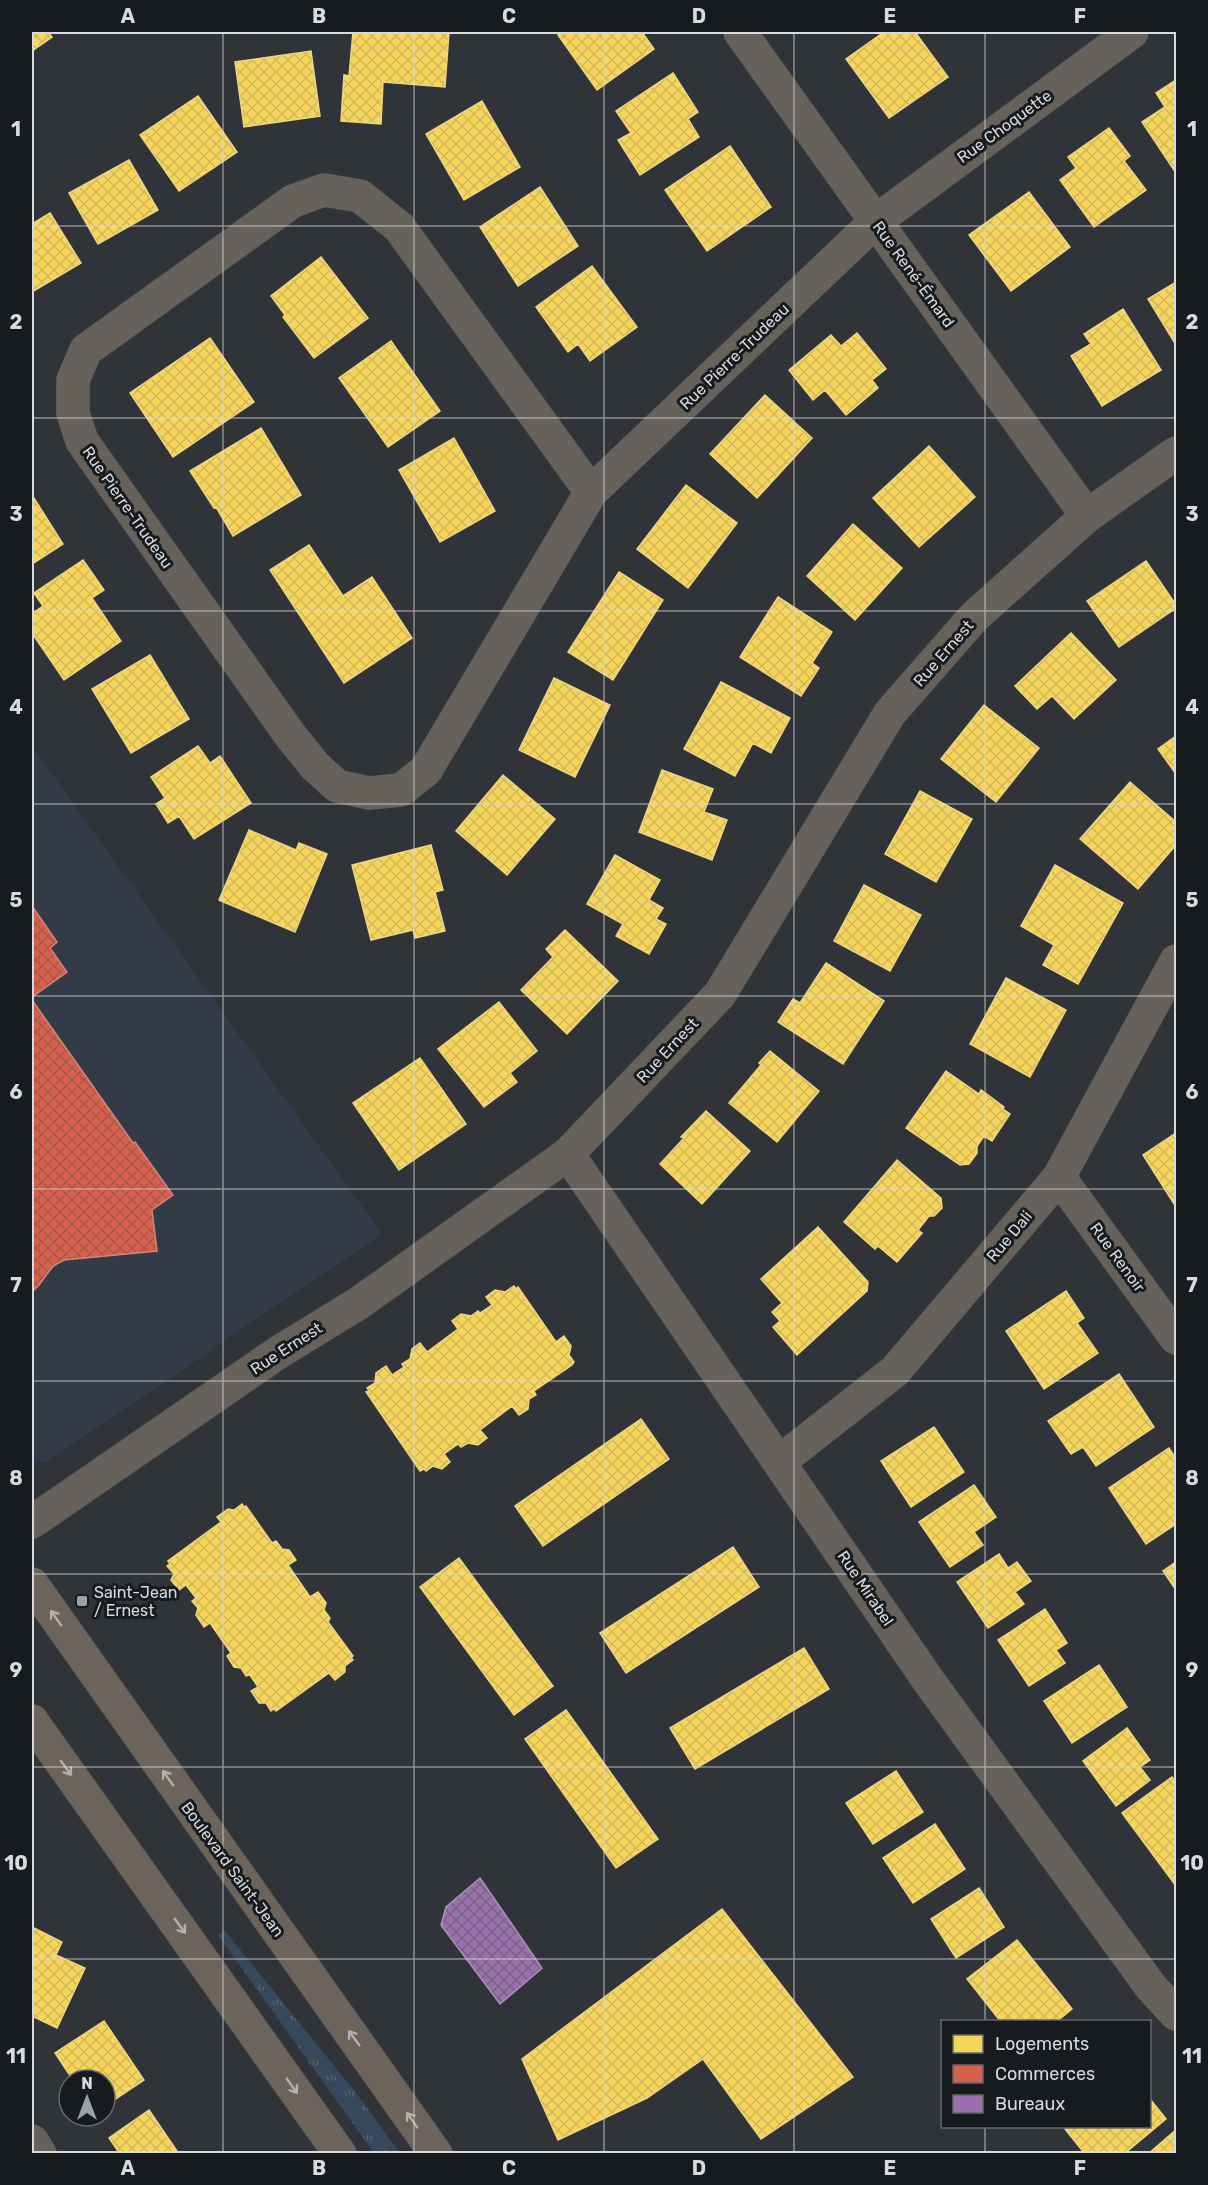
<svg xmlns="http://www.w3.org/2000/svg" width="1208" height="2185" viewBox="0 0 1208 2185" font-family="Rubik,sans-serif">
	<defs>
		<pattern id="grass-tufts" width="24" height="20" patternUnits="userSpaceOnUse" patternTransform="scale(1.5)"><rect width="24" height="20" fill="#37485c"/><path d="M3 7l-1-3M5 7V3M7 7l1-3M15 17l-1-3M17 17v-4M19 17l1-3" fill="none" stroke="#536273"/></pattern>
		<pattern id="homes-cross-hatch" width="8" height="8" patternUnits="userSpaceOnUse" patternTransform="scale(1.5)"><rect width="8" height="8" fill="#f6d55c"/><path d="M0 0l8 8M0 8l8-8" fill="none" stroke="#d2b757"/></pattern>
		<pattern id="shops-cross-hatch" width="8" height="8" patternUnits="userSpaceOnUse" patternTransform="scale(1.5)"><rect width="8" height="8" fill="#d6604d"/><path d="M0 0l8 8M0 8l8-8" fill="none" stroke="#a9574a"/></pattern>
		<pattern id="offices-cross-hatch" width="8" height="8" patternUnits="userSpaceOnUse" patternTransform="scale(1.5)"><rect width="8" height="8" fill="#9970ab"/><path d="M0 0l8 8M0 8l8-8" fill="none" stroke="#7a6087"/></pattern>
	</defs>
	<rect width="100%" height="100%" fill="#303337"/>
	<!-- built -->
	<path fill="#323b46" d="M32 746 382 1234 47 1462 32 1460Z"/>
	<!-- grass -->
	<path fill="url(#grass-tufts)" d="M225 1931 356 2093 400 2153H374L218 1935Z"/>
	<!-- homes -->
	<path fill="url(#homes-cross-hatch)" stroke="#edd683" stroke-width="1.5" d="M32 32H48L52 37 32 51Z
		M353 32H449L445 87 383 82 381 124 341 121 344 75 349 76Z
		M563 32H642L654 49 597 90 558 35Z
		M884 32H915L948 77 889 118 846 59Z
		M311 51 320 116 244 127 235 62Z
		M673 73 698 112 688 119 699 137 640 175 618 140 631 133 616 111Z
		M1176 80V169L1174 170 1142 122 1165 107 1156 93Z
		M198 96 237 152 179 191 140 135Z
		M482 101 520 167 464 200 426 134Z
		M1109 128 1130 156 1124 161 1146 190 1094 227 1060 180 1076 168 1068 157Z
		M730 146 771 207 707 251 665 190Z
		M129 160 158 210 98 244 69 193Z
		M540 187 578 246 518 286 480 227Z
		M1029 192 1070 247 1011 291 969 235Z
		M50 213 81 263 32 292V224Z
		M321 257 368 318 314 358 283 317 285 315 271 296Z
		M592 266 637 327 590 361 578 344 568 352 536 307Z
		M1176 282V345L1148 299Z
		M1123 309 1161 370 1102 406 1071 356 1091 344 1084 334Z
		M857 333 886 369 872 380 878 388 846 415 825 390 813 400 789 370 831 335 841 346Z
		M210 338 254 402 173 457 130 393Z
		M391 341 440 411 388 447 339 378Z
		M765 395 812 438 757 498 710 454Z
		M261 428 301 495 233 536 216 507 214 508 190 471Z
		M454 438 495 511 440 542 399 470Z
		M929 446 975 497 919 547 873 498Z
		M686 485 737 523 688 588 637 549Z
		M32 495 63 544 32 564Z
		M853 524 902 568 855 620 807 576Z
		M309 545 343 596 372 577 412 638 344 683 270 570Z
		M83 560 104 590 92 598 121 641 64 680 32 633V614L43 606 34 593Z
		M1146 561 1176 605V608L1119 647 1087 601Z
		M619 572 663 600 613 680 568 652Z
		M778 597 832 632 812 663 819 668 801 696 740 657Z
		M1071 633 1116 680 1074 719 1052 696 1037 709 1015 686Z
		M150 655 189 719 131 753 92 689Z
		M554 678 610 705 575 777 519 750Z
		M721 682 790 718 771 753 753 743 735 776 684 749Z
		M984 705 1039 748 996 802 941 759Z
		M1176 736V774L1158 749Z
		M198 746 210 763 220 756 251 803 194 839 179 816 168 823 156 804 165 798 151 777Z
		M662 770 713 789 704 812 727 820 712 860 639 832Z
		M503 775 555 819 507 875 456 831Z
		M1130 782 1176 822V845L1138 889 1080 839Z
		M920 791 972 819 936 882 885 854Z
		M249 830 296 850 299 843 327 854 295 932 219 900Z
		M431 845 443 890 435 892 445 931 415 938 413 930 371 940 352 865Z
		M615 855 660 880 649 900 663 908 656 919 666 924 649 954 616 936 623 924 587 904Z
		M1055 865 1123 903 1078 984 1043 965 1054 945 1021 926Z
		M864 885 921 915 890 971 834 941Z
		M565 930 618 981 567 1034 521 990 553 957 546 949Z
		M826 963 884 1001 843 1064 778 1022 793 999 800 1003Z
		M1006 978 1066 1010 1030 1077 970 1044Z
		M499 1002 537 1051 510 1073 517 1082 484 1107 438 1049Z
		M770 1051 819 1091 777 1142 729 1103 761 1065 759 1063Z
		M420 1058 466 1124 399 1170 353 1103Z
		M946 1071 979 1094 981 1090 1004 1107 1003 1109 1010 1114 992 1141 984 1136 977 1146V1153L969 1164 960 1165 906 1128Z
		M706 1111 750 1151 702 1204 660 1164 684 1138 681 1137Z
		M1176 1133V1207L1143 1155Z
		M897 1160 941 1198 942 1208 934 1216H929L918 1230 922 1233 897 1262 878 1246 875 1249 844 1222Z
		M818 1227 868 1282 867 1291 797 1355 773 1327 780 1321 772 1312 782 1303 761 1279Z
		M514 1286 516 1289 518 1287 556 1342 564 1336 571 1346 569 1355 574 1362 572 1365 534 1391 536 1395 529 1399 528 1409 519 1415 512 1406 480 1430 487 1438 478 1445 468 1443 461 1447 458 1444 444 1454 450 1462 442 1469 433 1466 426 1471 424 1469 420 1471 366 1392 369 1391 367 1388 375 1383 376 1373 386 1366 392 1375 404 1367 402 1364 410 1359 412 1349 420 1343 427 1352 458 1329 452 1321 461 1314 471 1316 478 1311 480 1313 492 1305 486 1297 495 1290 505 1292Z
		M1066 1291 1084 1318 1077 1323 1098 1353 1044 1389 1006 1331Z
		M1119 1374 1154 1427 1096 1466 1083 1447 1071 1454 1048 1421Z
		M641 1419 669 1459 543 1546 515 1506Z
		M934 1427 964 1472 911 1507 881 1461Z
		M1169 1448 1176 1459V1524L1146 1544 1109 1488Z
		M974 1485 996 1517 974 1532 983 1545 950 1567 919 1522Z
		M242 1504 244 1507 246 1506 272 1543 276 1541 282 1549 289 1550 296 1560 288 1565 310 1597 318 1592 326 1603 324 1610 330 1618 328 1622 353 1656 351 1658 353 1660 345 1666V1672L335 1680 329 1673 276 1711 274 1709 271 1711 266 1703H259L251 1691 258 1687 250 1675 246 1676 241 1668 234 1667 227 1656 231 1653 210 1623 204 1627 196 1615 198 1608 192 1601 196 1598 186 1585 179 1590 171 1580 174 1574 167 1566 170 1564 168 1561 221 1522 217 1517 228 1509 234 1510Z
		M733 1547 759 1587 626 1673 600 1633Z
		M999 1554 1008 1568 1017 1562 1031 1581 1015 1592 1024 1604 988 1628 957 1582Z
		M459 1558 553 1686 514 1715 420 1587Z
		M1176 1562V1590L1163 1571Z
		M1045 1609 1067 1643 1056 1650 1065 1663 1029 1686 998 1640Z
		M804 1648 829 1689 695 1769 670 1728Z
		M1099 1665 1127 1707 1072 1743 1044 1701Z
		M566 1710 658 1839 616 1868 525 1739Z
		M1127 1728 1150 1760 1140 1767 1150 1780 1116 1806 1083 1761Z
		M896 1771 923 1812 873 1844 846 1803Z
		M1172 1777 1176 1782V1886L1122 1813Z
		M935 1824 965 1869 913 1903 883 1858Z
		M979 1888 1004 1927 956 1958 931 1919Z
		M722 1909 853 2077 761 2139 703 2059 647 2098 558 2140 522 2059Z
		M32 1927 62 1942 56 1955 85 1968 57 2028 32 2016Z
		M1017 1940 1072 2009 1056 2022H1001L967 1979Z
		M104 2021 144 2080 105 2106V2080H73L55 2053Z
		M1150 2099 1166 2119 1124 2154H1085L1065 2129 1068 2126H1150Z
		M149 2110 179 2154H120L109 2138Z
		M1176 2130V2154H1148Z"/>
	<!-- shops -->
	<path fill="url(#shops-cross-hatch)" stroke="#d68579" stroke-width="1.5" d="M32 906 57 942 50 948 67 972 32 997Z
		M32 1000 133 1143 135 1142 173 1195 152 1210 157 1251 64 1260 53 1266 39 1285 32 1292Z"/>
	<!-- offices -->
	<path fill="url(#offices-cross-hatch)" stroke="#ac90bb" stroke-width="1.5" d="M480 1878 542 1968 500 2004 441 1925 446 1907Z"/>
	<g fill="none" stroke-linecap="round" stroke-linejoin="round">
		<!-- minor casing -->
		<g stroke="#4c4e51" stroke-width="34">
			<path id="minor" d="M740 32 1087 516
				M591 492 399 227 360 196 324 190 293 201 86 350 73 380V413L82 441 290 735 315 766 337 786 369 793 401 790 426 770 591 492 876 221 1132 32
				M568 1154 928 1680 1151 1987 1176 2014
				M1059 1177 1176 1338
				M779 1462 895 1371 1059 1177 1176 961
				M32 1522 279 1352 359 1303 568 1154 720 994 890 713 974 617 1087 516 1176 453
				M32 2141 40 2154"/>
		</g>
		<!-- secondary casing -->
		<g stroke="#4c4e51" stroke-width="34">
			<path id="secondary" d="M32 1584 436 2154
				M32 1721 340 2154"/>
		</g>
		<!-- minor -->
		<use href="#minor" stroke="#67615b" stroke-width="33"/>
		<!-- secondary -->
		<use href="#secondary" stroke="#6c645b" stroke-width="33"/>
	</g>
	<!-- one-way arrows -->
	<defs><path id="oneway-shaft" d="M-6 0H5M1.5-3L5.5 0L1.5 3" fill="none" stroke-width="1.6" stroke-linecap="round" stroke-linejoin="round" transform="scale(1.5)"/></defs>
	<g stroke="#b2b1b1">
		<use href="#oneway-shaft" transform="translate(56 1618) rotate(-125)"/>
		<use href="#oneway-shaft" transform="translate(66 1768) rotate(54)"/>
		<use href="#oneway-shaft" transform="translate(168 1778) rotate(-125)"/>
		<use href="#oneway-shaft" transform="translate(180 1926) rotate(54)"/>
		<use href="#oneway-shaft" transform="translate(354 2038) rotate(-126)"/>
		<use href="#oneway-shaft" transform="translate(292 2086) rotate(55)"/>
		<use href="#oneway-shaft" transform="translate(412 2120) rotate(-125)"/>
	</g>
	<!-- grid -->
	<path fill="none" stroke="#d7dadf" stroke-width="1.5" stroke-opacity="0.55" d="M223 32V2154M414 32V2154M604 32V2154M794 32V2154M985 32V2022M32 226H1176M32 418H1176M32 611H1176M32 804H1176M32 996H1176M32 1189H1176M32 1381H1176M32 1574H1176M32 1767H1176M32 1959H1176M985 2126V2154"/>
	<!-- markers -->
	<rect fill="#9da0a4" stroke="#181b1e" stroke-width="2" x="76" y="1595" width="12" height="12" rx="3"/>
	<g text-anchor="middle" stroke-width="6" stroke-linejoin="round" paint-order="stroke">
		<!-- street labels -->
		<g font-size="16" fill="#d7dadf" stroke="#181b1e">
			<text transform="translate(1004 126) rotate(-36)" y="6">Rue Choquette</text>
			<text transform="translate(914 274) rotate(54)" y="6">Rue René-Émard</text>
			<text transform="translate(734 356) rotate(-44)" y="6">Rue Pierre-Trudeau</text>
			<text transform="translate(128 507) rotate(55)" y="6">Rue Pierre-Trudeau</text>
			<text transform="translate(943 653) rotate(-49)" y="6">Rue Ernest</text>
			<text transform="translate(667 1050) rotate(-47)" y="6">Rue Ernest</text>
			<text transform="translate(1009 1236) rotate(-50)" y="6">Rue Dali</text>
			<text transform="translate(1118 1257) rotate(54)" y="6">Rue Renoir</text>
			<text transform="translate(286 1348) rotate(-33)" y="6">Rue Ernest</text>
			<text transform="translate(866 1588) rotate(56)" y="6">Rue Mirabel</text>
			<text transform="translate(233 1869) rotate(54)" y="6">Boulevard Saint-Jean</text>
		</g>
		<!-- poi labels -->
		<g font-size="16" fill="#d7dadf" stroke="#181b1e" text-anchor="start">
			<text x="94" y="1598">Saint-Jean<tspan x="94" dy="18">/ Ernest</tspan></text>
		</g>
	</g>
	<!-- border -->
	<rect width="1208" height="2185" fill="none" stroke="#181b1e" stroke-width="66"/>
	<!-- legend -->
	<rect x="941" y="2020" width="210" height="108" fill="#181b1e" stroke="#64676b" stroke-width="1.5"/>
	<rect x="953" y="2035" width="30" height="18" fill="#f6d55c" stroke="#64676b" stroke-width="1.5"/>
	<text x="995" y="2050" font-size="18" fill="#d7dadf">Logements</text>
	<rect x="953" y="2065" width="30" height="18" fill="#d6604d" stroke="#64676b" stroke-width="1.5"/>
	<text x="995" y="2080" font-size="18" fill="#d7dadf">Commerces</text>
	<rect x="953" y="2095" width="30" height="18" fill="#9970ab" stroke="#64676b" stroke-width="1.5"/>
	<text x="995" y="2110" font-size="18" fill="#d7dadf">Bureaux</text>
	<!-- north arrow -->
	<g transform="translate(87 2098)"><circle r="28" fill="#181b1e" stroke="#64676b" stroke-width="1.5"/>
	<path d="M0-4.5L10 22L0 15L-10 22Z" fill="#9da0a4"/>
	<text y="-9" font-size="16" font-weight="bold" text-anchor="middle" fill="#d7dadf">N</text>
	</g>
	<rect x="33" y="33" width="1142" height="2119" fill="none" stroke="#d7dadf" stroke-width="2"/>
	<g font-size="20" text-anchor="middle" font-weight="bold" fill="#d7dadf">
		<text x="128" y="23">A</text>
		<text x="319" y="23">B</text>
		<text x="509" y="23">C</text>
		<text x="699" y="23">D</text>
		<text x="890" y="23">E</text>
		<text x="1080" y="23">F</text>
		<text x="16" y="136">1</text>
		<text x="1192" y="136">1</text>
		<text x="16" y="329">2</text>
		<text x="1192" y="329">2</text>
		<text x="16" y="521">3</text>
		<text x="1192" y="521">3</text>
		<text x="16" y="714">4</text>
		<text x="1192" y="714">4</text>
		<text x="16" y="907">5</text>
		<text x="1192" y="907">5</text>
		<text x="16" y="1099">6</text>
		<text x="1192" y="1099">6</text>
		<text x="16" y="1292">7</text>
		<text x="1192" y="1292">7</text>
		<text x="16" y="1485">8</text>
		<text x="1192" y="1485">8</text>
		<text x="16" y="1677">9</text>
		<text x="1192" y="1677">9</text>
		<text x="16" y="1870">10</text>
		<text x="1192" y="1870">10</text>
		<text x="16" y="2063">11</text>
		<text x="1192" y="2063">11</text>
		<text x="128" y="2175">A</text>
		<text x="319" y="2175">B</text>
		<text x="509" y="2175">C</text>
		<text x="699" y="2175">D</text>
		<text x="890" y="2175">E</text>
		<text x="1080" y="2175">F</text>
	</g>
</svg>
